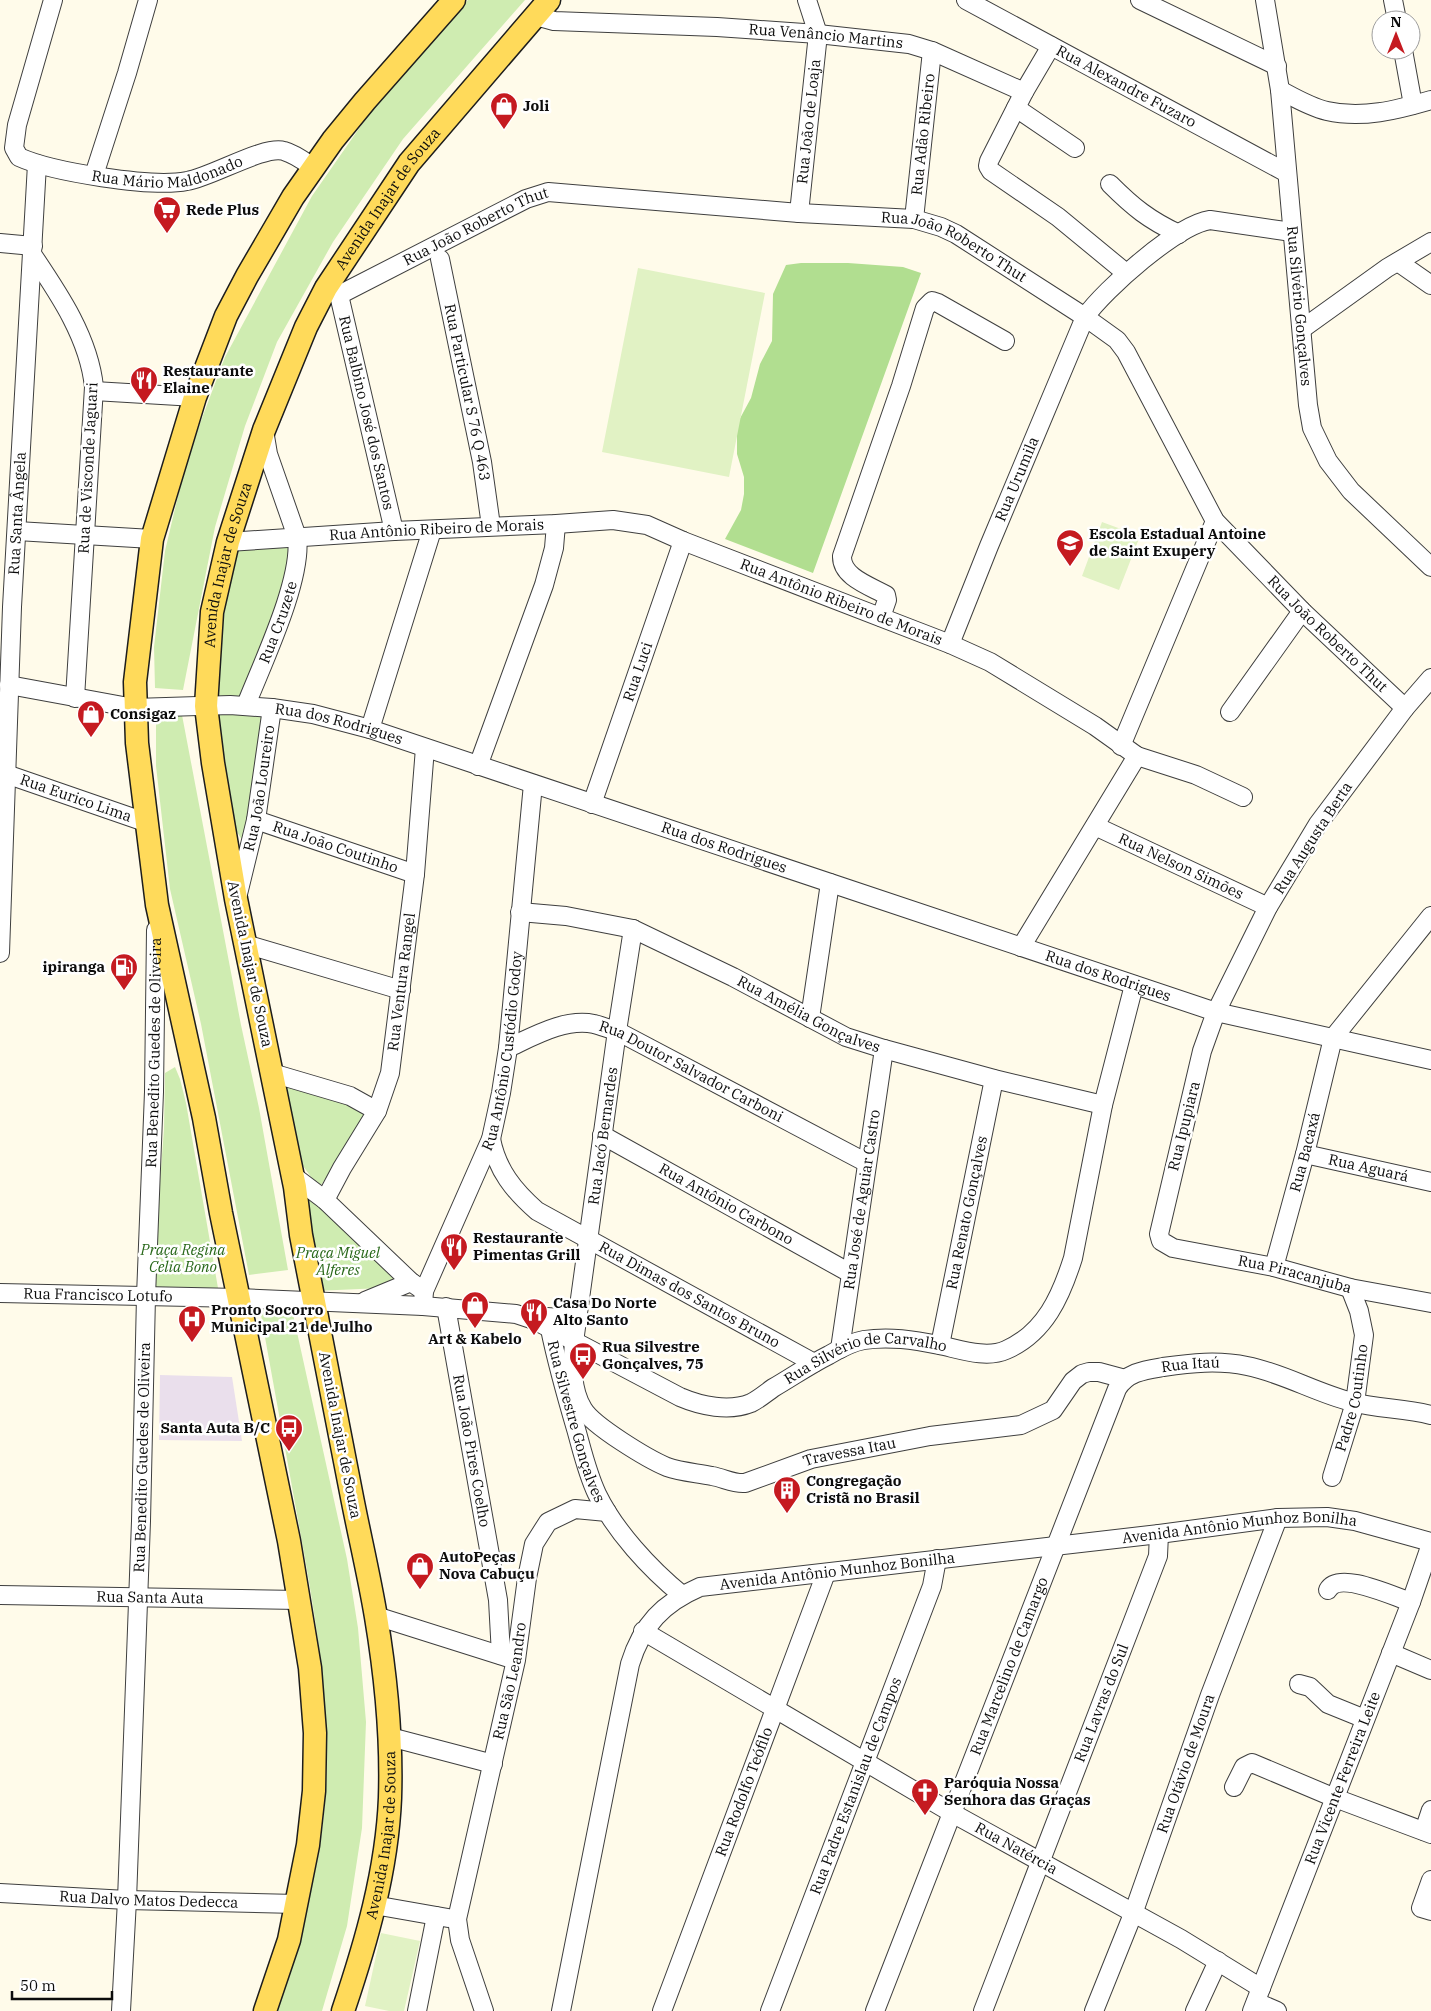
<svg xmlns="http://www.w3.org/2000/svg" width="1431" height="2011" viewBox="0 0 1431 2011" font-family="'IBM Plex Serif',serif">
	<rect width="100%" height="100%" fill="#fffbea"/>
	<!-- industrial -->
	<path fill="#eadfec" d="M160 1375 232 1377 242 1441 159 1440Z"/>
	<!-- green -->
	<path fill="#cfecb1" d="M468 0H525L403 139 333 242 277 342 245 426 215 527 183 690 155 688 154 647 165 551 187 458 225 357 312 196 374 107Z
		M295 539 298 550 246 705 207 699 228 542Z
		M236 709 261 711 263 723 247 824 242 840 234 827 213 726 219 715Z
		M156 714 182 715 241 1025 259 1108 288 1270 249 1275 201 1024 170 889 156 766Z
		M175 1067 180 1079 186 1103 218 1288H152L164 1129 165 1073Z
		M277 1082 329 1094 368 1117 319 1188 290 1148Z
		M297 1189 362 1243 401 1282 383 1288 314 1291Z
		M259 1304 291 1305 347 1559 358 1628 366 1722 362 1828 347 1926 322 2011H273C290 1958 310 1906 319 1851 338 1741 318 1629 298 1520 285 1448 272 1376 259 1304Z"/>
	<!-- forest -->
	<path fill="#b1de90" d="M801 263H848L903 267 921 273 813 573 725 539 741 510 744 494V477L737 454V424L751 398 760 364 772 341 773 294 786 265Z"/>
	<!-- pitch -->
	<path fill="#e1f2c4" d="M638 268 765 293 729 477 602 452Z
		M1102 522 1140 536 1119 590 1082 576Z
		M381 1933 420 1941 404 2011H389L365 2006Z"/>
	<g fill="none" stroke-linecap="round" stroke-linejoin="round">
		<!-- minor casing -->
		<g stroke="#3f3f3f" stroke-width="20">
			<g id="minor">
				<path id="s1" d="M53 0 17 125 14 148 19 157C52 172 152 188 187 181 212 177 264 145 284 151 295 154 304 161 314 168"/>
				<path id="s2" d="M966 0 1287 173"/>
				<path d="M1140 0 1277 66"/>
				<path id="s3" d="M1265 0 1280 90 1308 405 1312 428 1328 461 1351 491 1431 567"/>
				<path d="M1393 0 1397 20"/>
				<path id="s4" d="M536 16 554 21 717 27 818 34 909 44 932 51 1024 92 989 161 988 166 991 171 1058 217 1126 273"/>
				<path d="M1403 50 1413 105"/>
				<path d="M1280 90C1295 98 1310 107 1327 111 1362 119 1397 110 1431 100"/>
				<path d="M1024 92 1051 46"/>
				<path d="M1016 108 1075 148"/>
				<path d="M94 175 127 73 148 0"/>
				<path d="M1110 184C1133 207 1149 220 1179 234"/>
				<path id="s5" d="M799 213 818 34 807 0"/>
				<path id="s6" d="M914 219 932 51"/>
				<path d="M0 243 33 246"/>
				<path d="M32 254C59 294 89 338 94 387L75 698"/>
				<path id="s7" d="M440 259 482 462 491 526"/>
				<path d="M1398 262 1431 285"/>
				<path id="s8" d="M326 288 339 295 526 199 548 192 799 213 914 219 941 227 956 234 1085 317 1117 340 1126 352 1215 521 1302 611 1405 708"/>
				<path id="s9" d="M339 295 394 531"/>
				<path d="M1302 329 1387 268 1431 242"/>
				<path d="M94 391 195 397"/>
				<path d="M17 531 152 539"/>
				<path id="s10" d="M228 542 394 531 556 524 613 520 647 525 683 541 950 644 990 662 1095 726 1137 756 1196 775 1243 797"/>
				<path d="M881 617 887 600 886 595C870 586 841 577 842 556L901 386 925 308 932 301 938 303 1005 341"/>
				<path id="s11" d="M950 644 989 546 1085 317C1105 289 1177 225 1210 220L1292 232"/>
				<path id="s12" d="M1431 678 1405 708 1318 824 1268 907 1216 1012 1202 1051 1159 1234 1161 1241 1173 1248 1274 1267 1350 1288 1431 1303"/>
				<path id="s13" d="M9 685 134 708 230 705 272 708 313 714 370 729 1216 1012 1431 1060"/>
				<path id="s14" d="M246 705C262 664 303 579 297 537L268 454 264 430"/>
				<path d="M1230 712 1302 611"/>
				<path d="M370 729 432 530"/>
				<path d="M1121 746 1215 521"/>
				<path d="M478 766 544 585 554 548 556 524"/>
				<path id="s15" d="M6 774 145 822"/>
				<path id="s16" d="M592 804 683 541"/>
				<path id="s17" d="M256 820 415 874"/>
				<path id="s18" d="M1095 826 1268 907"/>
				<path id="s19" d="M238 894 256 820 272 708"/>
				<path id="s20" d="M520 912 566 916 633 929 733 977 846 1037 884 1049 994 1079 1103 1105"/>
				<path id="s21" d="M633 929 617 1031 574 1342C572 1364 571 1389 583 1409 593 1426 648 1459 667 1467 681 1472 698 1473 712 1476 724 1478 733 1484 745 1483L811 1459 930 1436 1021 1425 1053 1410 1073 1381 1082 1374 1089 1372H1099L1125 1379"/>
				<path d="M245 944 401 990"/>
				<path d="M1021 947 1137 756"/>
				<path id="s22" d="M0 953 12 607 37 164"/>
				<path d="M810 1018 830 883"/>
				<path id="s23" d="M508 1048C534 1036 565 1018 594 1024 602 1026 609 1029 617 1031L867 1163"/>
				<path d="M272 1073 350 1096 377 1111"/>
				<path id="s24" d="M602 1135 850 1273"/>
				<path id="s25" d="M491 1139C497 1170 514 1191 537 1211L814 1363"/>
				<path id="s26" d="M1305 1154 1431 1182"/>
				<path d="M292 1175 325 1200 411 1282 424 1291"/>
				<path id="s27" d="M325 1200 342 1168 377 1111 390 1073 415 874 425 748"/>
				<path id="s28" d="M1274 1267 1305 1154 1333 1038 1431 916"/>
				<path id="s29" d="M0 1293 239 1298 423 1306 516 1314 534 1320 680 1397C701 1406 729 1412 751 1403 759 1399 766 1393 773 1388 792 1377 809 1365 829 1355 839 1349 852 1342 864 1340 889 1336 914 1340 939 1345 959 1349 986 1359 1006 1350 1045 1333 1061 1296 1073 1258L1103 1105 1134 985"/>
				<path d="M365 1301 411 1282"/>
				<path id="s30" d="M423 1306 424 1291 491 1139 501 1093 508 1048 533 784"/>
				<path id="s31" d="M446 1307 498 1600 501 1655"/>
				<path d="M531 1316 578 1319"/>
				<path id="s32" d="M550 1329C557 1363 566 1395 576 1429 582 1450 587 1473 597 1494 615 1531 650 1569 682 1595"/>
				<path id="s33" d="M940 1345 994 1079"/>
				<path id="s34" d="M840 1349 884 1049"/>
				<path id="s35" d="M1332 1477 1355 1403 1364 1335 1359 1311 1350 1288"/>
				<path d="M1328 1590C1339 1570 1394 1597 1411 1602"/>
				<path id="s36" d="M0 1595 299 1600"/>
				<path d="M376 1616 512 1659"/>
				<path id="s37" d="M643 1631 952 1813 1181 1939 1261 1988"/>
				<path d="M1391 1653 1431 1670"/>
				<path d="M1299 1684 1310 1687 1328 1704 1365 1719"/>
				<path d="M390 1737 493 1764"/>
				<path d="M1234 1787 1244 1767 1252 1763 1335 1798 1431 1834"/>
				<path d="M1424 1831 1431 1810"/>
				<path d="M1431 1880 1421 1908 1431 1911"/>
				<path id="s38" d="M0 1893 127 1900 297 1904"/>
				<path d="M374 1905 448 1918"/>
				<path d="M1256 2002 1277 2011"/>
				<path id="s39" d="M121 2011 127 1900 141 1521 146 1296 154 1092 156 930"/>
				<path d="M417 2011 436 1916"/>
				<path id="s40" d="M484 2011 460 1940 457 1919 516 1660 527 1578 534 1544 548 1522 575 1509 607 1512"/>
				<path id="s41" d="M561 2011 630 1664C642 1625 663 1603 700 1587L1159 1534 1278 1518 1327 1517 1355 1521 1431 1542"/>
				<path id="s42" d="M662 2011 826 1573"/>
				<path id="s43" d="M770 2011 932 1586 937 1559"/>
				<path id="s44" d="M875 2011 1117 1389C1127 1372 1145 1370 1163 1367 1191 1363 1218 1360 1247 1366 1283 1373 1316 1393 1352 1402 1378 1409 1405 1408 1431 1415"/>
				<path id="s45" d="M983 2011 1158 1556 1159 1534"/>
				<path id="s46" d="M1094 2011 1133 1914 1210 1695 1278 1518"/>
				<path d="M1195 2011 1218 1961"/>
				<path id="s47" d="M1252 2011 1411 1602 1431 1544"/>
			</g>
		</g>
		<!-- major casing -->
		<g stroke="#1d1d1d" stroke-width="25">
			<g id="major">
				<path d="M265 2011 289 1940 308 1845 314 1791 315 1733 310 1668 289 1541 221 1213 204 1118 157 905 137 743 135 682 152 539 195 397 226 316 247 276 293 197 333 140 365 101 454 0"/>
				<path id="s48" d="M343 2011C366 1943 387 1871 390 1798 392 1738 386 1677 376 1617 369 1575 359 1534 351 1492 334 1406 318 1320 301 1235L295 1187 236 899 213 763 206 706 212 612 228 542 264 430 306 327 326 288 409 163 549 0"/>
			</g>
		</g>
		<!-- minor -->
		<use href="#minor" stroke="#fff" stroke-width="18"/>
		<!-- major -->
		<use href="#major" stroke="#ffda5a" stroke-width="22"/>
	</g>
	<!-- icons -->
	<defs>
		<g id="shop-pin" transform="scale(1.4375)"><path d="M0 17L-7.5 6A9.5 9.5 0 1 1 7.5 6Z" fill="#c51a20" stroke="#fff"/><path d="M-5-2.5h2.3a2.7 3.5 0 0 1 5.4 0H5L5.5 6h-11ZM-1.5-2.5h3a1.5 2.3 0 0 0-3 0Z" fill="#fff"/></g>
		<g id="supermarket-pin" transform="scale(1.4375)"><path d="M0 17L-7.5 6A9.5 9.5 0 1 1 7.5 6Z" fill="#c51a20" stroke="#fff"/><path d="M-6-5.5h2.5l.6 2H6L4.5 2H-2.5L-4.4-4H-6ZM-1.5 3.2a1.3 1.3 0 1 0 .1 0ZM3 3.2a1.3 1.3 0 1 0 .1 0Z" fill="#fff"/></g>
		<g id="restaurant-pin" transform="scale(1.4375)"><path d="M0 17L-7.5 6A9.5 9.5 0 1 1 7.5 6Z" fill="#c51a20" stroke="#fff"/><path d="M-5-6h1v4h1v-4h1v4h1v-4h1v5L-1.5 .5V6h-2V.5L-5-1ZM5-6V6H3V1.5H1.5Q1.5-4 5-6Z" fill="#fff"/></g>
		<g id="school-pin" transform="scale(1.4375)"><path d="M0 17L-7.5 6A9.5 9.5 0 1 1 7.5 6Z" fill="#c51a20" stroke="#fff"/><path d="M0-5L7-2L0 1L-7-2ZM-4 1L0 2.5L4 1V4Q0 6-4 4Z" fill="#fff"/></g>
		<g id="fuel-pin" transform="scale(1.4375)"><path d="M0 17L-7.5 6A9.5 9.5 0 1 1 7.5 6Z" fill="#c51a20" stroke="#fff"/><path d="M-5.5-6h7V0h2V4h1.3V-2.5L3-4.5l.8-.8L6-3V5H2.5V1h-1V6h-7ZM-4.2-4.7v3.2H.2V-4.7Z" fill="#fff"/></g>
		<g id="hospital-pin" transform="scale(1.4375)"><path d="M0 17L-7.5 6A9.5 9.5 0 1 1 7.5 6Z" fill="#c51a20" stroke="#fff"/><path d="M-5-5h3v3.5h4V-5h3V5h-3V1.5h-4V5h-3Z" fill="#fff"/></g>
		<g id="bus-pin" transform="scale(1.4375)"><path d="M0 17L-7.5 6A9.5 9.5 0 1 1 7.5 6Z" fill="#c51a20" stroke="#fff"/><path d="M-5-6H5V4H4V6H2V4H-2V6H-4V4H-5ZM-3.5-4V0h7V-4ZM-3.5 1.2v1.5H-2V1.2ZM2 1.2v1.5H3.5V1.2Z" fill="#fff"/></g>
		<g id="building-pin" transform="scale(1.4375)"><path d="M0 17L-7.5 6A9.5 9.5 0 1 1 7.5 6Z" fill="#c51a20" stroke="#fff"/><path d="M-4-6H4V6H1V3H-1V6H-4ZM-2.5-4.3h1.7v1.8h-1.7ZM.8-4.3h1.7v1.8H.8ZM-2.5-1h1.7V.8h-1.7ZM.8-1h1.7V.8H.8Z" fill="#fff"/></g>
		<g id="church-pin" transform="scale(1.4375)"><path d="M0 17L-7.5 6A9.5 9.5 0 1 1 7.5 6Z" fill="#c51a20" stroke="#fff"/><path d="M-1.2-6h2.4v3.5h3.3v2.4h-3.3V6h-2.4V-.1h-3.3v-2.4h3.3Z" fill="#fff"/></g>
	</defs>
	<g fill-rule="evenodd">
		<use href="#shop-pin" x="504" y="106"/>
		<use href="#supermarket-pin" x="167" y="210"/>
		<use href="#restaurant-pin" x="144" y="380"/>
		<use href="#school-pin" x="1070" y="543"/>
		<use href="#shop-pin" x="91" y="714"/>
		<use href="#fuel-pin" x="124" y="967"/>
		<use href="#restaurant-pin" x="454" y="1247"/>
		<use href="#shop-pin" x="475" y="1305"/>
		<use href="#restaurant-pin" x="534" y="1312"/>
		<use href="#hospital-pin" x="192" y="1319"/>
		<use href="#bus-pin" x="583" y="1356"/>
		<use href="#bus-pin" x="289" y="1428"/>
		<use href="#building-pin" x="787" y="1490"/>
		<use href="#shop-pin" x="420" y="1566"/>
		<use href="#church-pin" x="925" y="1792"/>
	</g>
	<g text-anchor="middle" stroke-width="5" stroke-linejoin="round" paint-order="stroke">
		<!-- street labels -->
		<g font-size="15" fill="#0c0c0c" stroke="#fff">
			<text dy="5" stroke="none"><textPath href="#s4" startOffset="291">Rua Venâncio Martins</textPath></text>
			<text dy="5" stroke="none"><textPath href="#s2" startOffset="182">Rua Alexandre Fuzaro</textPath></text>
			<text dy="5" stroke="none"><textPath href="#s5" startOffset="92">Rua João de Loaja</textPath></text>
			<text dy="5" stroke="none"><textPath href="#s6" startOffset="85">Rua Adão Ribeiro</textPath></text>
			<text dy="5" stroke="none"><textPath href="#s1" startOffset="316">Rua Mário Maldonado</textPath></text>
			<text dy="5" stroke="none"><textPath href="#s48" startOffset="1875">Avenida Inajar de Souza</textPath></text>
			<text dy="5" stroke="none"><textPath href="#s8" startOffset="168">Rua João Roberto Thut</textPath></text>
			<text dy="5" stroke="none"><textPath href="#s8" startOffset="662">Rua João Roberto Thut</textPath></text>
			<text dy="5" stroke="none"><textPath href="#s3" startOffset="308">Rua Silvério Gonçalves</textPath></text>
			<text dy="5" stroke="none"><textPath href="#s7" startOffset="136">Rua Particular S 76 Q 463</textPath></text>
			<text dy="5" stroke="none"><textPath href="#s9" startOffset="121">Rua Balbino José dos Santos</textPath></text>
			<text transform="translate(88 468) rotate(-87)" y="5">Rua de Visconde Jaguari</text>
			<text dy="5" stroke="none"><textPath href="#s11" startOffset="178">Rua Urumila</textPath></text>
			<text dy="5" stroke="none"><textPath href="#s22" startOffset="440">Rua Santa Ângela</textPath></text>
			<text dy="5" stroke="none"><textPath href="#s10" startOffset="209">Rua Antônio Ribeiro de Morais</textPath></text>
			<text dy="5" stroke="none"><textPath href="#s48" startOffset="1471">Avenida Inajar de Souza</textPath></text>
			<text dy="5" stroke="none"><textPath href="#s10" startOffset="629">Rua Antônio Ribeiro de Morais</textPath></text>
			<text dy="5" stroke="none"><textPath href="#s14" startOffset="89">Rua Cruzete</textPath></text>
			<text dy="5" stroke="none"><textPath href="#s8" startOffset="1218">Rua João Roberto Thut</textPath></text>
			<text dy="5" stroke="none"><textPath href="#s16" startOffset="140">Rua Luci</textPath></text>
			<text dy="5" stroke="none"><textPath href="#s13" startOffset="334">Rua dos Rodrigues</textPath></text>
			<text dy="5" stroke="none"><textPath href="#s19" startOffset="108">Rua João Loureiro</textPath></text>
			<text dy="5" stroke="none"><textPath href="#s15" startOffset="74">Rua Eurico Lima</textPath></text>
			<text transform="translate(1313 838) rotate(-57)" y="5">Rua Augusta Berta</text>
			<text dy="5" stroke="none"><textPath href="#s17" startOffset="84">Rua João Coutinho</textPath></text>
			<text dy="5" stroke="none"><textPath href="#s13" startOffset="739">Rua dos Rodrigues</textPath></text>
			<text dy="5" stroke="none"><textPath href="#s18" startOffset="95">Rua Nelson Simões</textPath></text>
			<text transform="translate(250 964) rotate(78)" y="5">Avenida Inajar de Souza</text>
			<text dy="5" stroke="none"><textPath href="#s13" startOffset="1144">Rua dos Rodrigues</textPath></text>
			<text dy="5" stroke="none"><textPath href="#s27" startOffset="235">Rua Ventura Rangel</textPath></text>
			<text dy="5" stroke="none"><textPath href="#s20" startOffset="310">Rua Amélia Gonçalves</textPath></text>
			<text dy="5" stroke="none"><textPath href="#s30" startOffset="270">Rua Antônio Custódio Godoy</textPath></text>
			<text dy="5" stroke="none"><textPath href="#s39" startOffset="959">Rua Benedito Guedes de Oliveira</textPath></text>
			<text dy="5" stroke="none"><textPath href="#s23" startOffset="199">Rua Doutor Salvador Carboni</textPath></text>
			<text transform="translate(1184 1126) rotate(-76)" y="5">Rua Ipupiara</text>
			<text transform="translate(603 1136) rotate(-82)" y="5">Rua Jacó Bernardes</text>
			<text dy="5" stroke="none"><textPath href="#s28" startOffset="119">Rua Bacaxá</textPath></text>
			<text dy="5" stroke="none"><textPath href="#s26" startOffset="65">Rua Aguará</textPath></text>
			<text dy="5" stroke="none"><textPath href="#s34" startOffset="151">Rua José de Aguiar Castro</textPath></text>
			<text dy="5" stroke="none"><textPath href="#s24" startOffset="142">Rua Antônio Carbono</textPath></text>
			<text dy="5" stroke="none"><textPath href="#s33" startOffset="135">Rua Renato Gonçalves</textPath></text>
			<text dy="5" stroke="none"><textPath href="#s12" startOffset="774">Rua Piracanjuba</textPath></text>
			<text dy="5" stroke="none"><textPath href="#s29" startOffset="98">Rua Francisco Lotufo</textPath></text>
			<text dy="5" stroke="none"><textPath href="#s25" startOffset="261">Rua Dimas dos Santos Bruno</textPath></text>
			<text dy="5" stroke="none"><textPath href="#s44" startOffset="748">Rua Itaú</textPath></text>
			<text dy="5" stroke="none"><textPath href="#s29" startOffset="901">Rua Silvério de Carvalho</textPath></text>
			<text dy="5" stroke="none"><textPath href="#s35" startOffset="82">Padre Coutinho</textPath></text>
			<text dy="5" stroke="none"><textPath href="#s32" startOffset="96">Rua Silvestre Gonçalves</textPath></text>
			<text transform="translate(340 1435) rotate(79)" y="5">Avenida Inajar de Souza</text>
			<text dy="5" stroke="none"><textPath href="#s31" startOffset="146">Rua João Pires Coelho</textPath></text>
			<text dy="5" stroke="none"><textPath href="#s21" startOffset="778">Travessa Itau</textPath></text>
			<text dy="5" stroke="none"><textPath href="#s39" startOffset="554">Rua Benedito Guedes de Oliveira</textPath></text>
			<text dy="5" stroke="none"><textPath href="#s41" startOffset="1005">Avenida Antônio Munhoz Bonilha</textPath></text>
			<text dy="5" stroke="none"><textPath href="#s41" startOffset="600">Avenida Antônio Munhoz Bonilha</textPath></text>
			<text dy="5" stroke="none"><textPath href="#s36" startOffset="150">Rua Santa Auta</textPath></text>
			<text dy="5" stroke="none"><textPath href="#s44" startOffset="370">Rua Marcelino de Camargo</textPath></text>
			<text dy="5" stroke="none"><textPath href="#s40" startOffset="340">Rua São Leandro</textPath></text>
			<text dy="5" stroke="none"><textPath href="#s45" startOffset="330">Rua Lavras do Sul</textPath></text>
			<text dy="5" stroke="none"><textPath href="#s46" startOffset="264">Rua Otávio de Moura</textPath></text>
			<text dy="5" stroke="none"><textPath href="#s47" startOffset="250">Rua Vicente Ferreira Leite</textPath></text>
			<text dy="5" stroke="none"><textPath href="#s43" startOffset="241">Rua Padre Estanislau de Campos</textPath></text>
			<text dy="5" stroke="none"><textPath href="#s42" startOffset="234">Rua Rodolfo Teófilo</textPath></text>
			<text dy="5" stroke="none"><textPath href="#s48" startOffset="181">Avenida Inajar de Souza</textPath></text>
			<text dy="5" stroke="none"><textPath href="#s37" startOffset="432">Rua Natércia</textPath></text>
			<text dy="5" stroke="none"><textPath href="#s38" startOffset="149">Rua Dalvo Matos Dedecca</textPath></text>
		</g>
		<!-- poi labels -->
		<g font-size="15" font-weight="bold" fill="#0c0c0c" stroke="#fff" text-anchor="start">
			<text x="523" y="111">Joli</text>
			<text x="186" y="215">Rede Plus</text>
			<text x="163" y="376">Restaurante<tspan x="163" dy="17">Elaine</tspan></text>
			<text x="1089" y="539">Escola Estadual Antoine<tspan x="1089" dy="17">de Saint Exupery</tspan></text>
			<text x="110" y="719">Consigaz</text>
			<text x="105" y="972" text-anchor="end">ipiranga</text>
			<text x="473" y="1243">Restaurante<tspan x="473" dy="17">Pimentas Grill</tspan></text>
			<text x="553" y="1308">Casa Do Norte<tspan x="553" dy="17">Alto Santo</tspan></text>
			<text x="211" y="1315">Pronto Socorro<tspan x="211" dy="17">Municipal 21 de Julho</tspan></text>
			<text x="475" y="1344" text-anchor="middle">Art &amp; Kabelo</text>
			<text x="602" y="1352">Rua Silvestre<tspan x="602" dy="17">Gonçalves, 75</tspan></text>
			<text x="270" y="1433" text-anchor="end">Santa Auta B/C</text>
			<text x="806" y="1486">Congregação<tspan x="806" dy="17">Cristã no Brasil</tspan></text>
			<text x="439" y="1562">AutoPeças<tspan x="439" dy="17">Nova Cabuçu</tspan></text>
			<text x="944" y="1788">Paróquia Nossa<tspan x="944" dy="17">Senhora das Graças</tspan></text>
		</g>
		<!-- park labels -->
		<g font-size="15" font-style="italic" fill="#276718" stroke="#fff">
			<text x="183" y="1255">Praça Regina<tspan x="183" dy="17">Celia Bono</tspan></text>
			<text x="338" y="1258">Praça Miguel<tspan x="338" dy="17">Alferes</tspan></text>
		</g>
	</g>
	<!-- north arrow -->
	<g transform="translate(1396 35)"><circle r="24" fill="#ffffff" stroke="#9e9e9e"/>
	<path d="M0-4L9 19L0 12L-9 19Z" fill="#c51a20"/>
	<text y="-8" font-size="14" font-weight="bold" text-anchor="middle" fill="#0c0c0c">N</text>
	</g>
	<!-- scale -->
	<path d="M12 1991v8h100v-8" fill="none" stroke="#0c0c0c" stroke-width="2.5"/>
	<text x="20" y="1991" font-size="15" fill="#0c0c0c" stroke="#ffffff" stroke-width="4" paint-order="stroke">50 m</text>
</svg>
